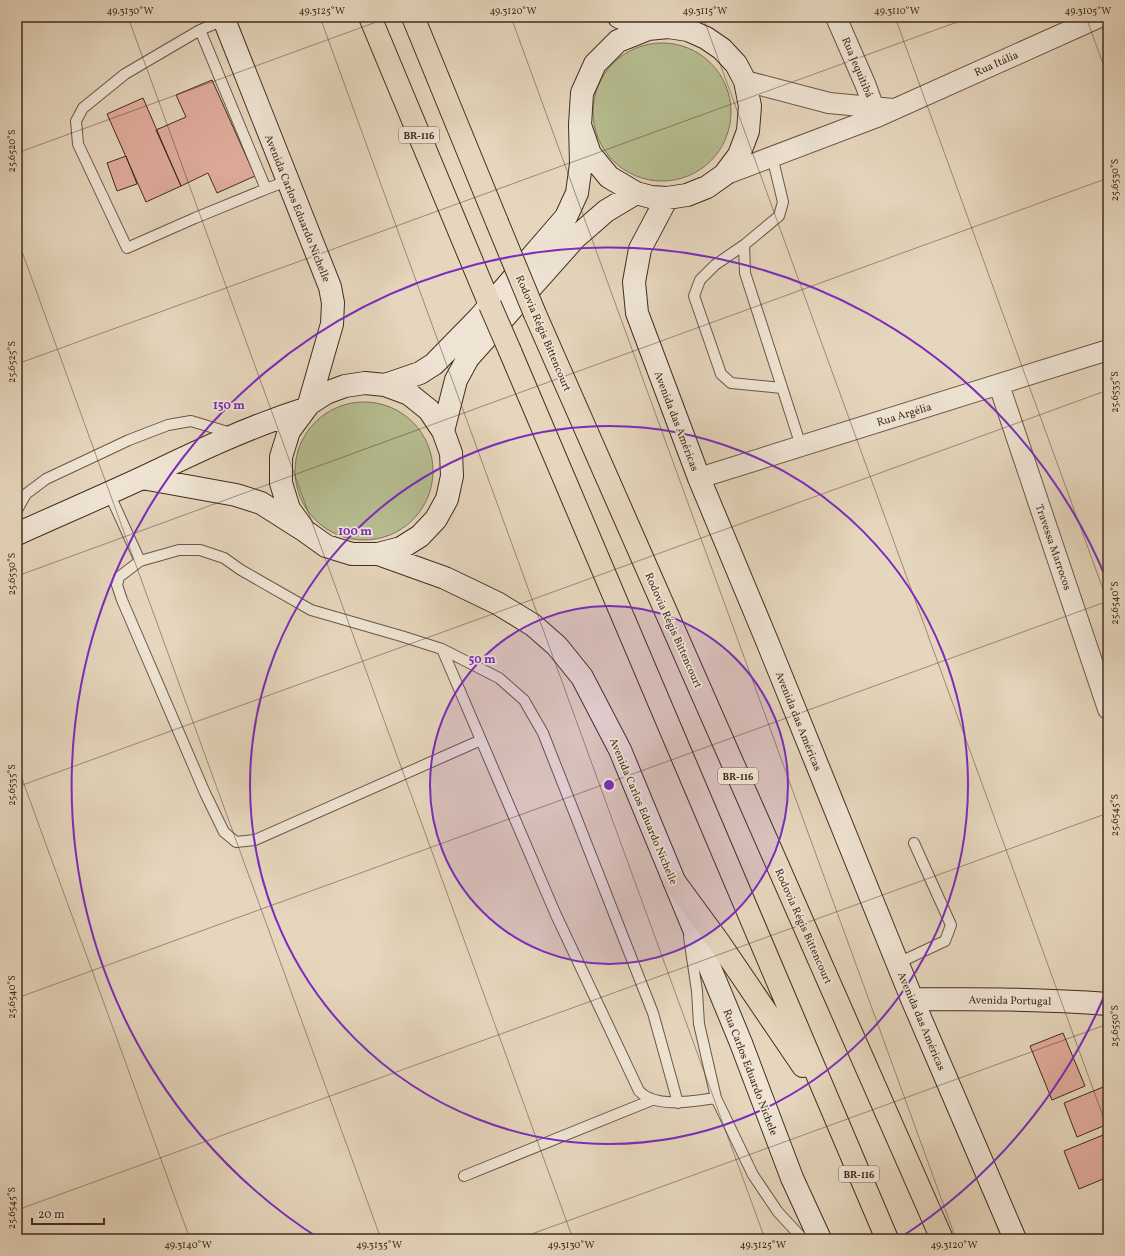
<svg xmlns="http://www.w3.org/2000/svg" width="1125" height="1256" viewBox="0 0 1125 1256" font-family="Vollkorn,serif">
	<rect width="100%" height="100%" fill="#e6d6bd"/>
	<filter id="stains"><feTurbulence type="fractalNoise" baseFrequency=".005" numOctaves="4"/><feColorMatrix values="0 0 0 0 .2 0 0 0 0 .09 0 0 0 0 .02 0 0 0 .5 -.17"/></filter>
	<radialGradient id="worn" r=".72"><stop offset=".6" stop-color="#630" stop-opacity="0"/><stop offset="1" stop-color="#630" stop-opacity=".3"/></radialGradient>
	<!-- green -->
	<path fill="#b6bd90" stroke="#7c7557" d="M593 112a69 69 0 1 1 138 0a69 69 0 1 1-138 0Z
		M295 471a69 69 0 1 1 138 0a69 69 0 1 1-138 0Z"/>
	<!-- building -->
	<path fill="#e1ad9e" stroke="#422d1e" d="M212 80 255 176 217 193 208 173 181 186 156 130 186 117 176 95Z
		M143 98 181 186 146 202 107 114Z
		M126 156 137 184 117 191 107 163Z
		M1063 1033 1085 1086 1052 1100 1030 1046Z
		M1108 1085V1124L1077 1137 1064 1103Z
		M1108 1133V1177L1079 1189 1064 1151Z"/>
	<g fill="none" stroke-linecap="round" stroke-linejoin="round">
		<!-- service casing -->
		<g stroke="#6b5746" stroke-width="12">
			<path id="service" d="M200 30 125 74 83 108 76 121 78 144 127 248 195 218 266 189 200 30 224 20
				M772 156 783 202 779 216 744 245 745 273 801 446
				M266 189 287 181
				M744 245 715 265 700 280 694 296 721 374 731 383 782 388
				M109 493 140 561
				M17 510 26 494 46 479 129 440 168 425 191 421 231 433
				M442 649 556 915 639 1091C656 1109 694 1101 716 1098
				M481 740 255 840 236 842 224 832 205 793 122 600 117 585 119 577 140 561 179 550H200L224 558 241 570 311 610 401 636 442 649 499 678 524 700 543 733 653 1013 678 1103
				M689 937 697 991 699 1024 716 1098 753 1175 778 1212 803 1239
				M898 963 945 941 951 925 914 843
				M464 1176 652 1100"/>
		</g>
		<!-- minor casing -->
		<g stroke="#6b5746" stroke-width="22">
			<path id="minor" d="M836 17 866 86 877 117
				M745 81 829 103 893 109
				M724 175 877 117 1100 17
				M999 385 1108 709
				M699 478 1108 350"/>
		</g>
		<!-- secondary casing -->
		<g stroke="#422d1e" stroke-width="24">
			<path id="secondary" d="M223 17 330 287 333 303 332 324 309 404
				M619 17 648 29
				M667 198 640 249 634 282 637 313 699 478 767 641 912 999 1015 1239
				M385 385 420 373 434 364 479 318 566 217 577 193 581 164 580 125 582 93 595 64 618 41 648 29 668 27 688 30 706 38 722 49 736 64 745 81 750 106 748 131 739 155 724 175 707 187 687 195 667 198 651 197 636 193 609 177 590 154 580 125
				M443 431 456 380 468 358 575 238 606 211 636 193
				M142 478 236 495 261 503 305 531 326 546 352 554H378L401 548 420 536 436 519 447 499 452 476 451 453 443 431 429 410 409 394 385 385 365 383 345 386 326 393 309 404 289 431 281 457V483L289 509 305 531
				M17 534C59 515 101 497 142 478 196 452 248 427 305 409
				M378 554 445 578 497 603 533 625 557 646 582 677 620 750 741 1043 792 1178 820 1239
				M912 999C977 999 1043 999 1108 1004"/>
		</g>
		<!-- motorway casing -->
		<g stroke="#422d1e" stroke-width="24">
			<path id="motorway" d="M370 17 490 305
				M413 17 497 222
				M535 314 942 1239
				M510 351 887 1239
				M674 881 718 941 803 1066"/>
		</g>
		<!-- service -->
		<use href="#service" stroke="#efe4d4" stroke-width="10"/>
		<!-- minor -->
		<use href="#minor" stroke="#efe4d4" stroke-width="20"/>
		<!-- secondary -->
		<use href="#secondary" stroke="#efe4d4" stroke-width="22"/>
		<!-- motorway -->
		<use href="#motorway" stroke="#e6d6bd" stroke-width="22"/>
		<!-- motorway-bridge casing -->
		<g stroke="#422d1e" stroke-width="24" stroke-linecap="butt">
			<path id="motorway-bridge" d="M497 222 535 314
				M490 305 510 351"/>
		</g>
		<!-- motorway-bridge -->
		<use href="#motorway-bridge" stroke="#e6d6bd" stroke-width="22"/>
	</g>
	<!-- ticks -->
	<path fill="none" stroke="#422d1e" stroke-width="1" stroke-opacity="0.45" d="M128 17 573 1239M320 17 765 1239M511 17 956 1239M703 17 1108 1130M895 17 1108 603M1086 17 1108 77M17 153 390 17M17 238 381 1239M17 364 971 17M17 576 1108 178M17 765 190 1239M17 787 1108 390M17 998 1108 601M17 1210 1108 813M518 1239 1108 1024M1099 1239 1108 1236"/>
	<!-- distance rings -->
	<circle cx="609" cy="785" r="179" fill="#7b2cbf" fill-opacity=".12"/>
	<g fill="none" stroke="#7b2cbf" stroke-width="2">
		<circle cx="609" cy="785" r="179"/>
		<circle cx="609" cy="785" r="359"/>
		<path d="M1108 987A538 538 0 0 1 898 1239M320 1239A538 538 0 1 1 1108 583"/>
	</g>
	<g text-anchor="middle" stroke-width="3.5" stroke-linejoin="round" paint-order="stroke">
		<!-- shield labels -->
		<g fill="#efe4d4" stroke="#766455" stroke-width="1">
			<rect x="399" y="127" width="40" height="16" rx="3"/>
			<rect x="718" y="768" width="40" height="16" rx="3"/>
			<rect x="839" y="1166" width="40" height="16" rx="3"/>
		</g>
		<g font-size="10" font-weight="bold" fill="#422d1e">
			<text x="419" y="139">BR-116</text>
			<text x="738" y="780">BR-116</text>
			<text x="859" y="1178">BR-116</text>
		</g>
		<!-- street labels -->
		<g font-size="11" fill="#422d1e" stroke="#efe4d4">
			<text transform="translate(996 63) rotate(-24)" y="4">Rua Itália</text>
			<text transform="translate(858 67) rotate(67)" y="4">Rua Jequitibá</text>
			<text transform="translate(298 208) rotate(68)" y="4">Avenida Carlos Eduardo Nichelle</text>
			<text transform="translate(544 333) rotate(67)" y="4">Rodovia Régis Bittencourt</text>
			<text transform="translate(904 414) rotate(-17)" y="4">Rua Argélia</text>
			<text transform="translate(677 421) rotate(69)" y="4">Avenida das Américas</text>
			<text transform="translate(1054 547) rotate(71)" y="4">Travessa Marrocos</text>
			<text transform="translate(674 630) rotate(66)" y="4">Rodovia Régis Bittencourt</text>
			<text transform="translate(799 721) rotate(68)" y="4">Avenida das Américas</text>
			<text transform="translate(644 811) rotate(67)" y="4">Avenida Carlos Eduardo Nichelle</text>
			<text transform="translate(804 926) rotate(66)" y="4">Rodovia Régis Bittencourt</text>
			<text transform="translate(1010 1000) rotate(1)" y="4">Avenida Portugal</text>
			<text transform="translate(922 1021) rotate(67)" y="4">Avenida das Américas</text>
			<text transform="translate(751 1072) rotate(69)" y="4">Rua Carlos Eduardo Nichele</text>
		</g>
	</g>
	<circle cx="609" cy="785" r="6" fill="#7b2cbf" stroke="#efe4d4" stroke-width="2"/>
	<g font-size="12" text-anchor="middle" font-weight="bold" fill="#7b2cbf" stroke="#efe4d4" stroke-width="3.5" stroke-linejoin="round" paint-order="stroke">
		<text x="229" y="409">150 m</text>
		<text x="355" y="535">100 m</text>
		<text x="482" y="663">50 m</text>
	</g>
	<!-- margin -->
	<rect width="1125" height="1256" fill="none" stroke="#e6d6bd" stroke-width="44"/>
	<!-- scale -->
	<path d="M32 1218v6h72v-6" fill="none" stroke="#422d1e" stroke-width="2"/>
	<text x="38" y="1218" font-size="12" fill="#422d1e" stroke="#efe4d4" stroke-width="3" paint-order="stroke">20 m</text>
	<rect x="22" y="22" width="1081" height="1212" fill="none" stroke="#422d1e" stroke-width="1.5"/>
	<g font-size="10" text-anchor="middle" fill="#422d1e">
		<text x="130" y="14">49.3130°W</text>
		<text x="322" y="14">49.3125°W</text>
		<text x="513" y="14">49.3120°W</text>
		<text x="705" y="14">49.3115°W</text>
		<text x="897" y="14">49.3110°W</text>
		<text x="1088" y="14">49.3105°W</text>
		<text transform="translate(11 151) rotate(-90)" y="4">25.6520°S</text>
		<text transform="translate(1114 180) rotate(-90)" y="4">25.6530°S</text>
		<text transform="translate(11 362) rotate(-90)" y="4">25.6525°S</text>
		<text transform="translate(1114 392) rotate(-90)" y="4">25.6535°S</text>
		<text transform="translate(11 574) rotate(-90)" y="4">25.6530°S</text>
		<text transform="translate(1114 603) rotate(-90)" y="4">25.6540°S</text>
		<text transform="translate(11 785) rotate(-90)" y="4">25.6535°S</text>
		<text transform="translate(1114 815) rotate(-90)" y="4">25.6545°S</text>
		<text transform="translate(11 997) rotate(-90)" y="4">25.6540°S</text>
		<text transform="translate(1114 1026) rotate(-90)" y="4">25.6550°S</text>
		<text transform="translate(11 1208) rotate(-90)" y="4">25.6545°S</text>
		<text x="188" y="1248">49.3140°W</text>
		<text x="379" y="1248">49.3135°W</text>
		<text x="571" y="1248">49.3130°W</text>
		<text x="763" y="1248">49.3125°W</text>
		<text x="954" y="1248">49.3120°W</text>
	</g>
	<rect width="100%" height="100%" filter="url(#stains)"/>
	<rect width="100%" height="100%" fill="url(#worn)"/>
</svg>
